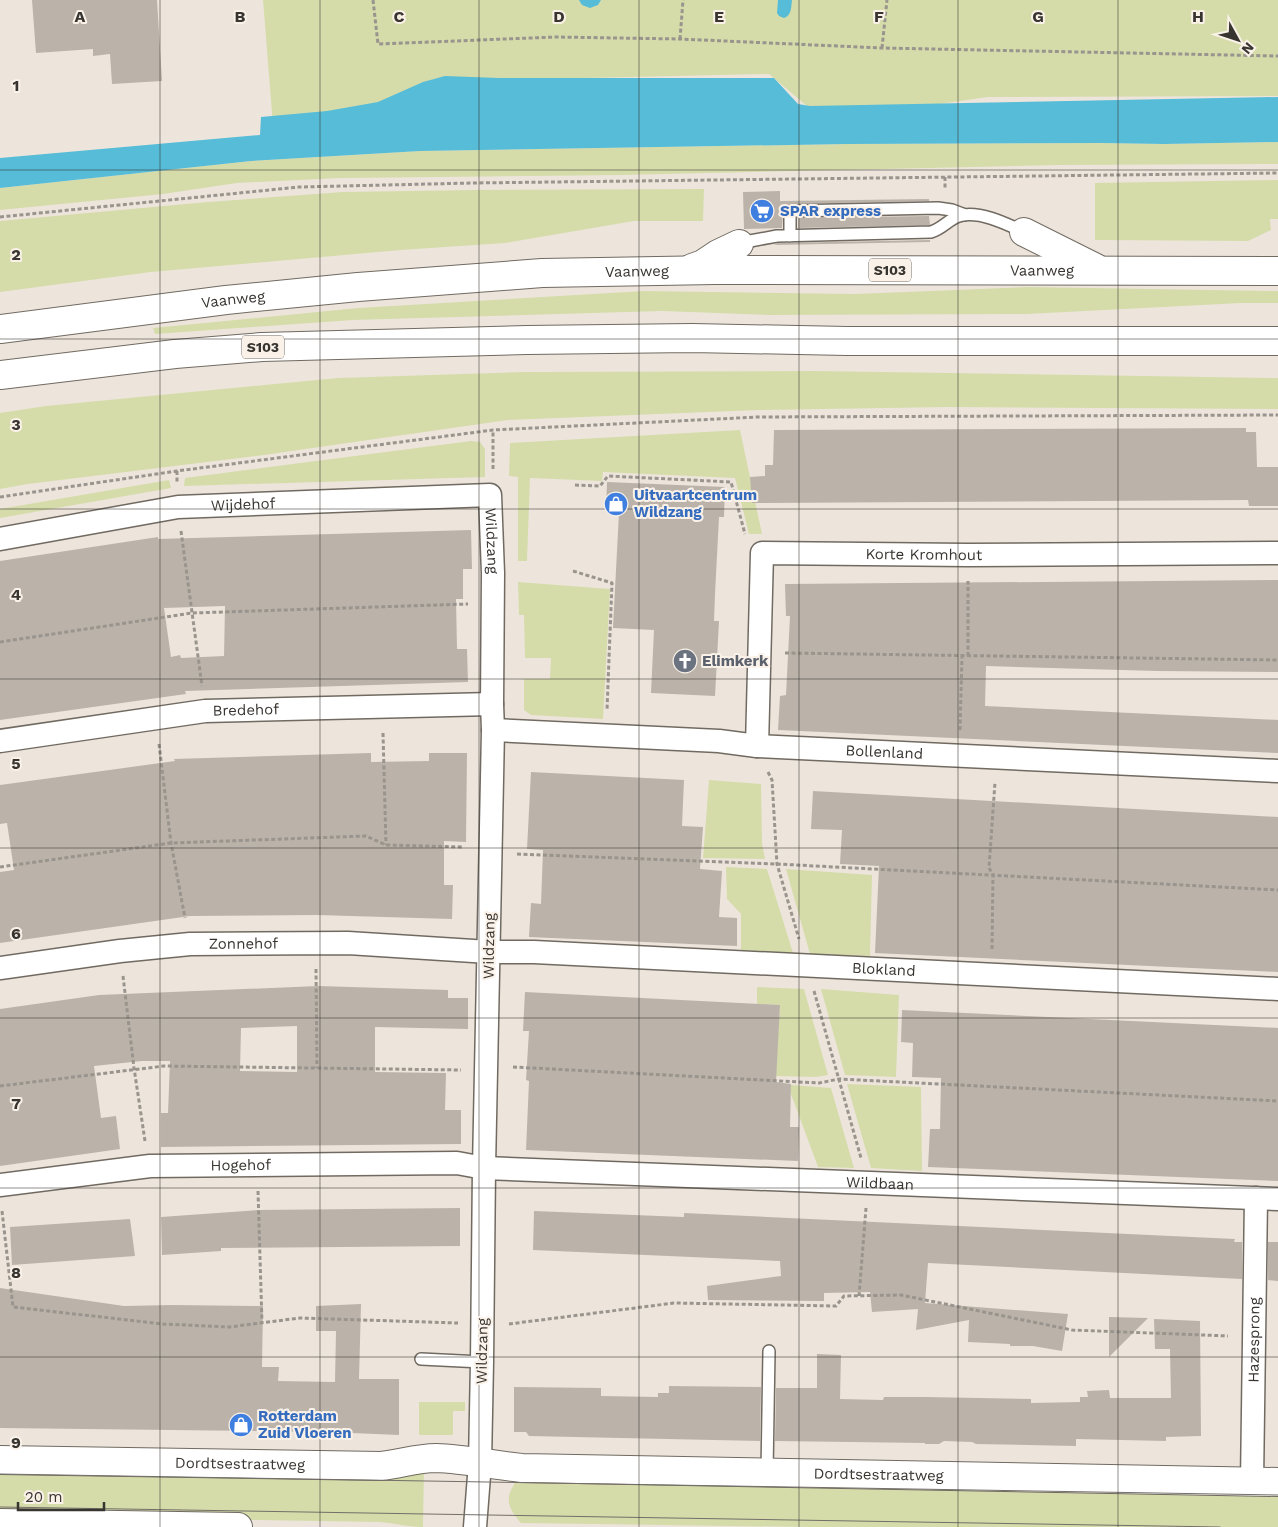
<svg xmlns="http://www.w3.org/2000/svg" width="1278" height="1527" viewBox="0 0 1278 1527" font-family="'Work Sans',sans-serif">
	<rect width="100%" height="100%" fill="#ede5dc"/>
	<!-- green -->
	<path fill="#d5dcaa" d="M263 0H1278V96L988 97 863 115 807 106 769 74 453 81 274 138Z
		M1278 142V164L1060 165 622 175 340 178 237 183 163 194 0 210V188L251 161 420 151 847 144 1102 143 1164 144Z
		M1278 180V219H1270L1271 230 1248 241 1095 240V183Z
		M704 189 703 221H634L505 243 401 250 151 272 0 292V221L208 202 343 192 474 190Z
		M1028 287 1278 291V303H1241L1027 314 770 315 662 311 353 320 155 334 153 328 358 308 644 291 855 294Z
		M814 371 1278 378V409L948 407 759 410 508 420 264 455 28 484 0 489V413L46 406 338 378 524 372Z
		M740 430 762 534H749L735 478 603 472 602 481 530 478 527 561H518V477L509 476 510 443Z
		M471 441 480 442 485 449V477L184 486 185 478Z
		M169 480 171 488 0 518V509Z
		M518 582 610 589 603 719 531 715 524 710V679H550L551 658H525L524 615H519Z
		M709 780 761 784 762 843 765 859 703 858Z
		M726 867 767 869 793 953 741 950V914L727 899Z
		M786 869 872 875 870 956 810 954Z
		M757 987 804 989 828 1075 816 1077 775 1076 780 1005 757 1004Z
		M821 989 899 995 896 1077 845 1075Z
		M847 1084 921 1087 922 1171 871 1168Z
		M791 1085 831 1088 854 1168 818 1167 791 1094Z
		M419 1402H465V1411H453V1435H419Z
		M424 1466 423 1527C408 1527 394 1523 379 1522L0 1516V1467Z
		M519 1477 1278 1487V1527H808L521 1523C505 1505 505 1496 519 1477Z"/>
	<!-- water -->
	<path fill="#56bcd7" d="M579 0H601L598 5 590 8 582 5Z
		M778 0H792C791 7 792 15 784 18L779 16 777 13Z
		M445 76 499 78H774L798 104 810 106 1278 97V142L1164 144 1102 143 847 144 420 151 251 161 0 188V158L260 135 261 117 327 111 378 102 423 82Z"/>
	<!-- building -->
	<path fill="#bbb3aa" fill-rule="evenodd" d="M32 0H157L162 81 112 84 110 54 93 56V49L36 53Z
		M780 191V201L929 199V201L790 204 786 205 783 208 782 228 744 229 743 192Z
		M929 216 930 225 798 228V218Z
		M930 240V242L774 245 778 243Z
		M1246 428V432H1256L1257 467H1278V506H1249L1248 500 752 503 750 477 765 476V465H773L774 430Z
		M607 482 725 487 724 517H719L715 594 714 621H719L715 696 651 693 654 630 613 628 619 512 606 511Z
		M471 530 472 569H463V599H456L457 649H467L468 682 185 691 186 694 0 720V561L158 537V539ZM225 606 224 656 181 658 180 655 171 657 164 608Z
		M1278 580V672L1157 671 986 666 985 706 1278 720V753L778 730 780 696 786 695 790 616H786L785 584Z
		M371 753V762L429 761V753H467L466 842 444 841V885H453L452 919 317 915 190 916 0 943V872L14 870 7 823 0 824V785L175 761 174 759Z
		M531 772 684 780 682 826 703 827 700 869 722 871 719 917 737 918V946L529 937 531 903 541 904 543 850 527 849Z
		M813 791 1278 817V972L875 953 879 866 840 864 842 830 811 829Z
		M318 986 448 990V998H468V1029L375 1027V1072L446 1073 445 1110H461V1144L161 1147V1113H168L170 1061H142L94 1066 101 1118 116 1116 120 1149 0 1166V1009L99 995ZM297 1026V1072L240 1071 241 1028Z
		M525 992 780 1005 776 1082 791 1084 790 1127H799L798 1161 526 1150 529 1081 526 1080 529 1031H523Z
		M902 1010 1278 1028V1181L928 1167 930 1129H940L941 1078 912 1077 913 1043 901 1042Z
		M460 1208V1246L221 1248V1251L162 1255 161 1217 258 1210Z
		M534 1211 684 1217V1213L1235 1239 1234 1242H1242V1279L928 1263 925 1303 1068 1314 1062 1351 1033 1346H1010V1344L968 1342 969 1320 916 1330 918 1309 872 1312 870 1292 824 1293V1301L708 1300 707 1286 781 1276 780 1261 533 1250Z
		M130 1219 135 1256 12 1265 10 1227Z
		M1268 1242H1278V1281L1268 1280Z
		M0 1288 124 1306 172 1305 263 1306 262 1367H279L278 1381 335 1382 336 1331H316V1306L361 1304 359 1379H399V1435L328 1432 0 1428Z
		M1109 1317 1148 1318 1109 1357Z
		M1154 1319 1200 1321 1201 1436 1166 1437V1441L1076 1439V1446L976 1444 972 1442 944 1441 939 1444H925V1443L775 1441 776 1388H817V1354L841 1355 840 1399 883 1400 884 1397H925L1031 1399V1403L1080 1402V1397H1088L1087 1391 1109 1390 1110 1398H1171L1170 1349H1155Z
		M669 1386 761 1387 760 1441 529 1436 526 1432H514V1387L601 1388V1396L658 1397V1393H669Z"/>
	<g fill="none" stroke-linecap="round" stroke-linejoin="round">
		<!-- lane casing -->
		<g stroke="#706a61" stroke-width="14">
			<path id="lane" d="M790 236V211L938 208 952 210 965 215
				M739 244 750 241 777 236 931 232C942 229 949 219 959 216 979 210 1007 224 1024 232
				M421 1359 482 1362
				M767 1472 769 1351"/>
		</g>
		<!-- street casing -->
		<g stroke="#706a61" stroke-width="25">
			<g id="street">
				<path id="s1" d="M0 539 178 507 490 495 493 573 492 704 493 730 484 1168 482 1362 480 1463 475 1527"/>
				<path id="s2" d="M493 730 719 741 757 746 1278 771"/>
				<path id="s3" d="M0 741 205 711 492 704"/>
				<path id="s4" d="M757 746 762 553 968 555 1278 553"/>
				<path id="s5" d="M0 968 120 951 190 944 348 943 489 952H534L1278 989"/>
				<path id="s6" d="M0 1185 150 1166 457 1163 484 1168 1278 1199"/>
				<path id="s7" d="M1252 1482 1256 1198"/>
			</g>
		</g>
		<!-- secondary casing -->
		<g stroke="#706a61" stroke-width="30">
			<g id="secondary">
				<path id="s8" d="M0 1460 381 1466C400 1464 417 1458 436 1458 464 1459 493 1465 522 1468L1278 1482"/>
				<path d="M0 1523 238 1527"/>
			</g>
		</g>
		<!-- highway casing -->
		<g stroke="#706a61" stroke-width="30">
			<g id="highway">
				<path d="M1024 232 1096 268"/>
				<path d="M692 268 703 264 718 254 739 244"/>
				<path id="s9" d="M0 329 226 300 358 287 542 273 715 270 1278 271"/>
				<path d="M0 375 175 354 262 347 527 340 692 338 847 341H1278"/>
			</g>
		</g>
		<!-- path -->
		<path stroke="#99948d" stroke-width="3" stroke-dasharray="4 2.5" stroke-linecap="butt" d="M373 0 378 44 556 37 680 39 882 48 1278 56
			M680 39 683 0
			M882 48 887 0
			M945 177V189
			M0 217 299 187 473 183 1278 173
			M493 469V430
			M177 471V483
			M575 485 600 486 608 476 731 482 745 534
			M0 497 177 471 493 430 758 417 1278 415
			M181 531 202 686
			M573 571 612 583 607 710
			M0 642 192 613 468 604
			M785 653 1278 660
			M968 656V581
			M960 730 962 656
			M383 733 386 845
			M159 744 171 843 185 918
			M768 772 772 780 777 864 799 939
			M517 854 777 864 1278 890
			M0 867 171 843 366 836 386 845 464 847
			M992 949 993 875 989 868 995 782
			M316 969 317 1068
			M123 976 134 1068 145 1141
			M814 991 861 1158
			M513 1067 819 1083 839 1079 1278 1101
			M0 1086 164 1066 461 1070
			M258 1191 262 1323
			M2 1211 13 1307 163 1324 229 1327 300 1318 458 1323
			M859 1296 866 1208
			M509 1324 674 1303 836 1306 844 1296 901 1295 1072 1330 1228 1336"/>
		<!-- lane -->
		<use href="#lane" stroke="#fff" stroke-width="11"/>
		<!-- street -->
		<use href="#street" stroke="#fff" stroke-width="22"/>
		<!-- secondary -->
		<use href="#secondary" stroke="#fff" stroke-width="28"/>
		<!-- highway -->
		<use href="#highway" stroke="#fff" stroke-width="28"/>
		<!-- tram -->
		<path stroke="#746f69" stroke-width="1" d="M0 1474 1278 1495
			M0 1507 1220 1527"/>
	</g>
	<!-- grid -->
	<path fill="none" stroke="#383531" stroke-width="1" stroke-opacity="0.55" d="M160 0V1527M320 0V1527M479 0V1527M639 0V1527M799 0V1527M958 0V1527M1118 0V1527M0 170H1278M0 339H1278M0 509H1278M0 679H1278M0 848H1278M0 1018H1278M0 1188H1278M0 1357H1278"/>
	<!-- icons -->
	<defs>
		<g id="supermarket-disc" transform="scale(1.25)"><circle r="9.5" fill="#3f7fe0" stroke="#faf2e9"/><path d="M-6-5.5h2.5l.6 2H6L4.5 2H-2.5L-4.4-4H-6ZM-1.5 3.2a1.3 1.3 0 1 0 .1 0ZM3 3.2a1.3 1.3 0 1 0 .1 0Z" fill="#fff"/></g>
		<g id="shop-disc" transform="scale(1.25)"><circle r="9.5" fill="#3f7fe0" stroke="#faf2e9"/><path d="M-5-2.5h2.3a2.7 3.5 0 0 1 5.4 0H5L5.5 6h-11ZM-1.5-2.5h3a1.5 2.3 0 0 0-3 0Z" fill="#fff"/></g>
		<g id="church-disc" transform="scale(1.25)"><circle r="9.5" fill="#6b7280" stroke="#faf2e9"/><path d="M-1.2-6h2.4v3.5h3.3v2.4h-3.3V6h-2.4V-.1h-3.3v-2.4h3.3Z" fill="#fff"/></g>
	</defs>
	<g fill-rule="evenodd">
		<use href="#supermarket-disc" x="762" y="211"/>
		<use href="#shop-disc" x="616" y="504"/>
		<use href="#church-disc" x="685" y="661"/>
		<use href="#shop-disc" x="241" y="1425"/>
	</g>
	<g text-anchor="middle" stroke-width="4" stroke-linejoin="round" paint-order="stroke">
		<!-- shield labels -->
		<g fill="#faf2e9" stroke="#726e68" stroke-width="1">
			<rect x="869" y="258.5" width="42" height="23" rx="4"/>
			<rect x="242" y="335.5" width="42" height="23" rx="4"/>
		</g>
		<g font-size="14" font-weight="bold" fill="#383531">
			<text x="890" y="275">S103</text>
			<text x="263" y="352">S103</text>
		</g>
		<!-- shop labels -->
		<g font-size="15" font-weight="bold" fill="#366cbe" stroke="#faf2e9" text-anchor="start">
			<text x="780" y="216">SPAR express</text>
			<text x="634" y="500">Uitvaartcentrum<tspan x="634" dy="17">Wildzang</tspan></text>
			<text x="258" y="1421">Rotterdam<tspan x="258" dy="17">Zuid Vloeren</tspan></text>
		</g>
		<!-- street labels -->
		<g font-size="15" fill="#383531" stroke="#faf2e9">
			<text dy="5" stroke="none"><textPath href="#s9" startOffset="1045">Vaanweg</textPath></text>
			<text dy="5" stroke="none"><textPath href="#s9" startOffset="640">Vaanweg</textPath></text>
			<text dy="5" stroke="none"><textPath href="#s9" startOffset="235">Vaanweg</textPath></text>
			<text dy="5" stroke="none"><textPath href="#s1" startOffset="246">Wijdehof</textPath></text>
			<text dy="5" stroke="none"><textPath href="#s1" startOffset="539">Wildzang</textPath></text>
			<text dy="5" stroke="none"><textPath href="#s4" startOffset="355">Korte Kromhout</textPath></text>
			<text dy="5" stroke="none"><textPath href="#s3" startOffset="248">Bredehof</textPath></text>
			<text dy="5" stroke="none"><textPath href="#s2" startOffset="392">Bollenland</textPath></text>
			<text dy="5" stroke="none"><textPath href="#s5" startOffset="245">Zonnehof</textPath></text>
			<text transform="translate(489 946) rotate(-89)" y="5">Wildzang</text>
			<text dy="5" stroke="none"><textPath href="#s5" startOffset="886">Blokland</textPath></text>
			<text dy="5" stroke="none"><textPath href="#s6" startOffset="242">Hogehof</textPath></text>
			<text dy="5" stroke="none"><textPath href="#s6" startOffset="882">Wildbaan</textPath></text>
			<text dy="5" stroke="none"><textPath href="#s7" startOffset="142">Hazesprong</textPath></text>
			<text transform="translate(482 1351) rotate(-89)" y="5">Wildzang</text>
			<text dy="5" stroke="none"><textPath href="#s8" startOffset="240">Dordtsestraatweg</textPath></text>
			<text dy="5" stroke="none"><textPath href="#s8" startOffset="880">Dordtsestraatweg</textPath></text>
		</g>
		<!-- worship labels -->
		<g font-size="15" font-weight="bold" fill="#5b616d" stroke="#faf2e9" text-anchor="start">
			<text x="702" y="666">Elimkerk</text>
		</g>
	</g>
	<g font-size="16" text-anchor="middle" font-weight="bold" fill="#383531" stroke="#faf2e9" stroke-width="4" stroke-linejoin="round" paint-order="stroke">
		<text x="80" y="22">A</text>
		<text x="240" y="22">B</text>
		<text x="399" y="22">C</text>
		<text x="559" y="22">D</text>
		<text x="719" y="22">E</text>
		<text x="879" y="22">F</text>
		<text x="1038" y="22">G</text>
		<text x="1198" y="22">H</text>
		<text x="16" y="91">1</text>
		<text x="16" y="260">2</text>
		<text x="16" y="430">3</text>
		<text x="16" y="600">4</text>
		<text x="16" y="769">5</text>
		<text x="16" y="939">6</text>
		<text x="16" y="1109">7</text>
		<text x="16" y="1278">8</text>
		<text x="16" y="1448">9</text>
	</g>
	<!-- north arrow -->
	<g transform="translate(1238 40) rotate(130)" stroke="#faf2e9" stroke-width="4" paint-order="stroke">
	<path d="M0-4L9 19L0 12L-9 19Z" fill="#383531"/>
	<text y="-8" font-size="14" font-weight="bold" text-anchor="middle" fill="#383531">N</text>
	</g>
	<!-- scale -->
	<path d="M18 1502v8h86v-8" fill="none" stroke="#383531" stroke-width="2.5"/>
	<text x="25" y="1502" font-size="15" fill="#383531" stroke="#faf2e9" stroke-width="4" paint-order="stroke">20 m</text>
</svg>
